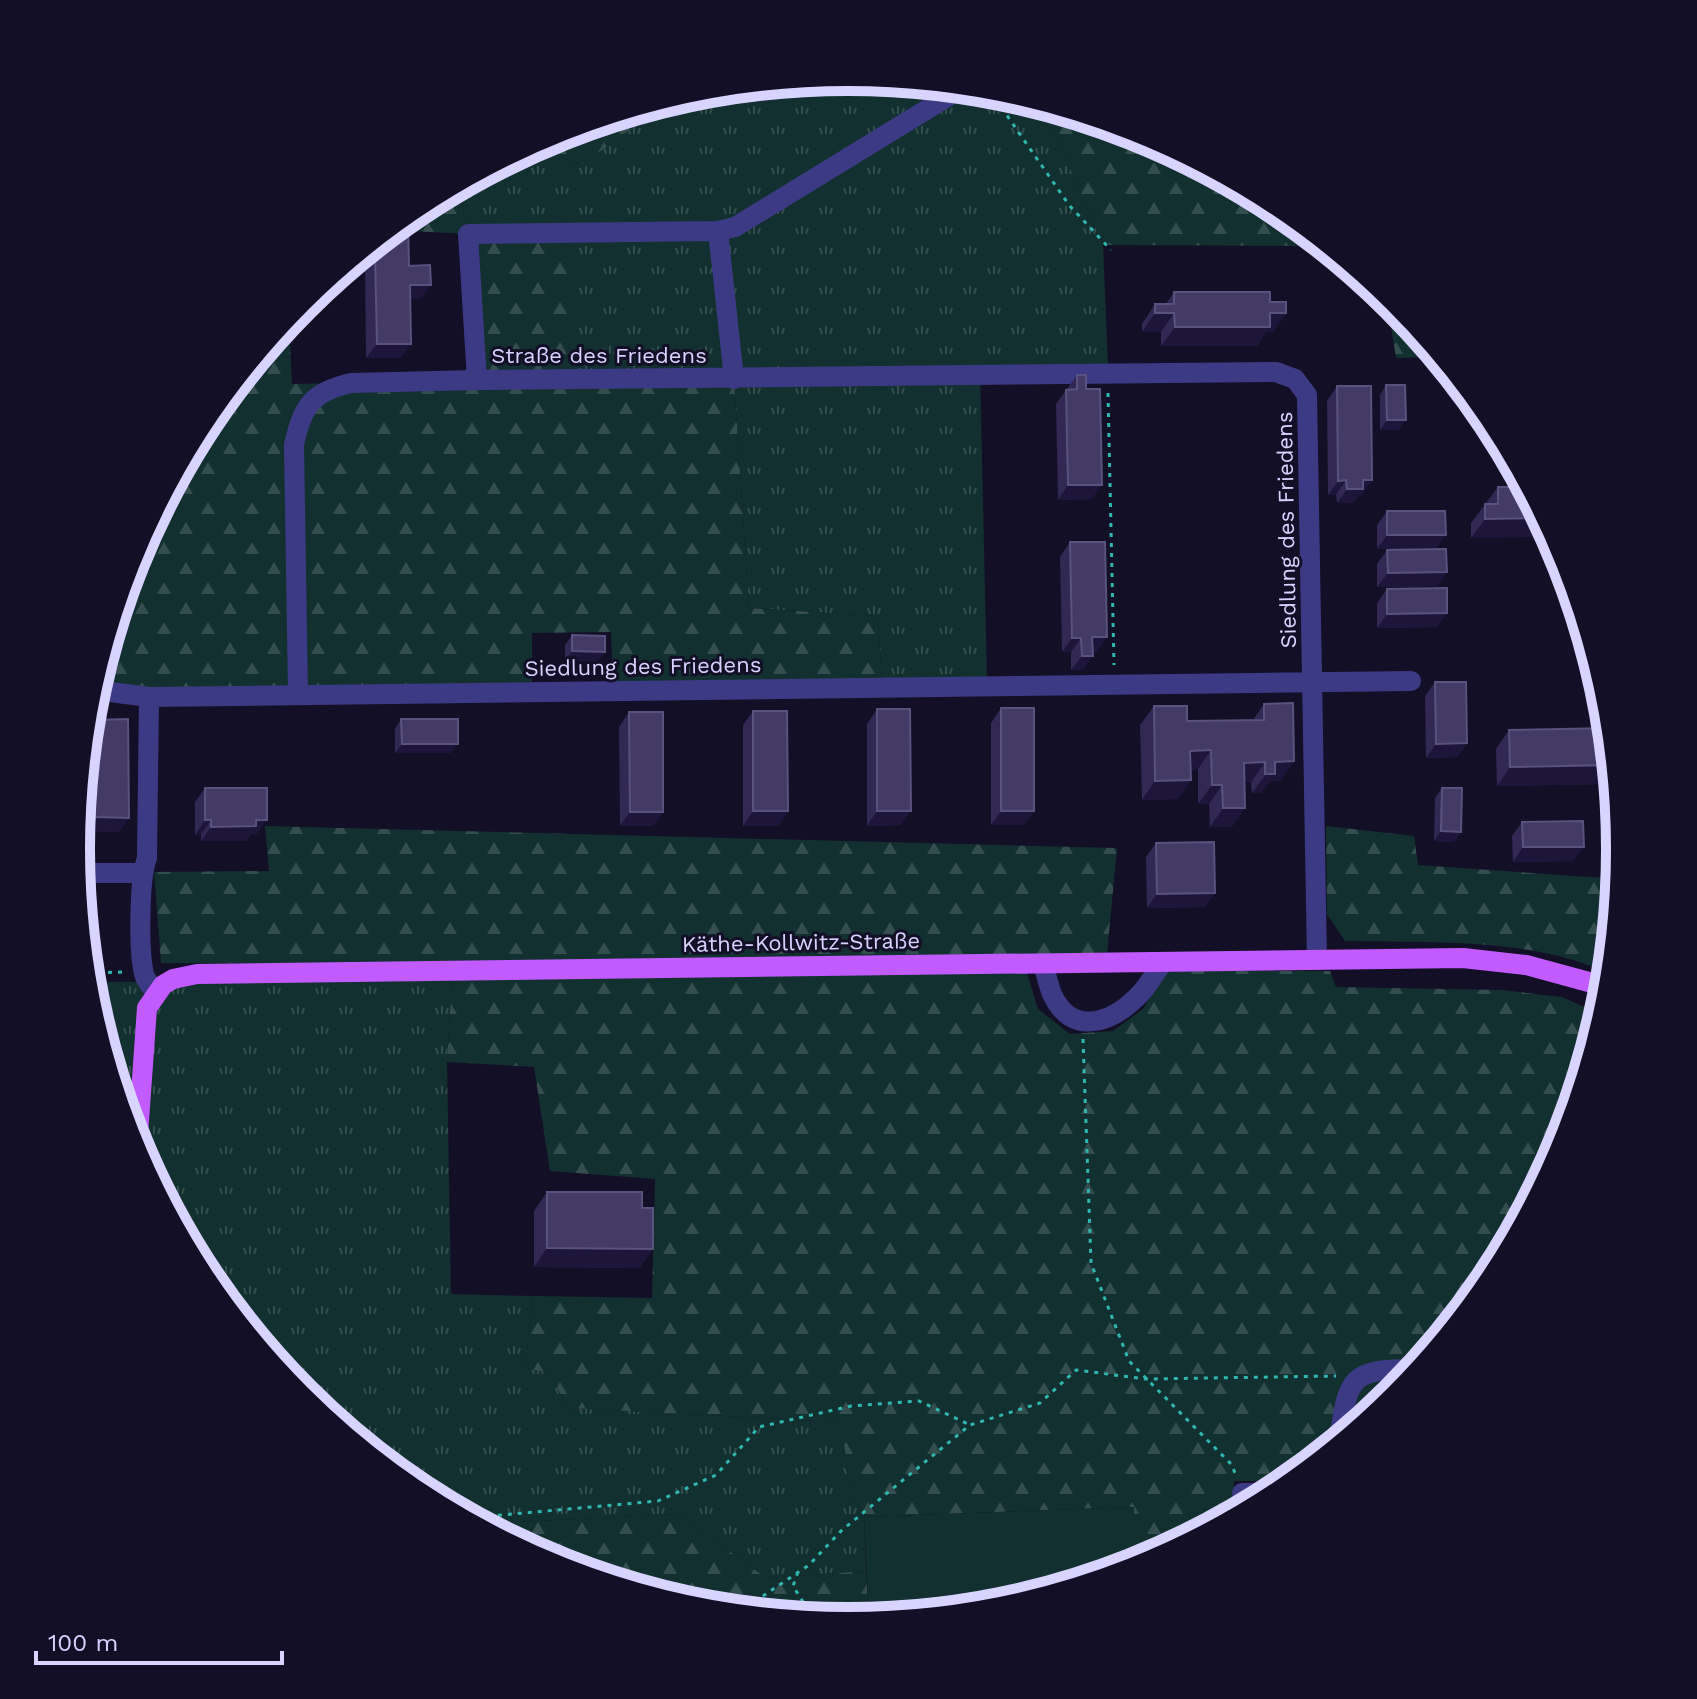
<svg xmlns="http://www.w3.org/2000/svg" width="1697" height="1699" viewBox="0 0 1697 1699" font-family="'Work Sans',sans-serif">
	<defs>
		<pattern id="grass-tufts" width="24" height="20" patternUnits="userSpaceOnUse" patternTransform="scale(2)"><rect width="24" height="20" fill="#12302f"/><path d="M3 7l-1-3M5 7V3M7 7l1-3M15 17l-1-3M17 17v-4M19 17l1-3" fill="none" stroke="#344d4e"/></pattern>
		<pattern id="forest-firs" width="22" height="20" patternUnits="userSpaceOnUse" patternTransform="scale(2)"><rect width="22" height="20" fill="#12302f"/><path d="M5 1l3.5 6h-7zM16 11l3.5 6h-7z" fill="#344d4e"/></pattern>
	</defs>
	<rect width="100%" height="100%" fill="#130f26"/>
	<!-- grass -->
	<path fill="url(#grass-tufts)" d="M849 77 1000 92 1039 104 1051 123 1103 245 1108 367H980L987 683 882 684 878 616 749 608 734 379 578 380 468 234 459 186 531 148 583 164C626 132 671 85 729 89 736 89 744 95 751 98L772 85Z
		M452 980 447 1062 451 1294 533 1296 525 1368 549 1373 568 1408 841 1422 853 1496 864 1517 866 1571 766 1578 679 1514 480 1524 419 1492 302 1395 206 1278 135 1145 91 1000 89 982Z"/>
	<!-- forest -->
	<path fill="url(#forest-firs)" d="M668 101 583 164 531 148 553 136Z
		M1068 113 1145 136 1278 207 1325 246 1103 245 1051 123Z
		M459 186 468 234 570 232 578 380 734 379 749 608 878 616 882 684H613L611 632 532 633V685L149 692 95 684 135 553 206 420 289 320 292 384 477 380 468 234 392 230 420 207Z
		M1386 296 1395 304 1439 357 1396 358Z
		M265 826 1117 848 1107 954 277 964 161 963 154 872 269 871Z
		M1326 826 1414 836 1418 865 1618 879 1609 973C1526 937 1433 943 1345 941L1327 914Z
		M1166 971H1330L1336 987 1501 990 1562 997 1602 1015 1562 1146 1491 1279 1394 1396 1291 1481H1234L1235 1515 1135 1566 1133 1507 864 1517 853 1496 840 1422 568 1408 549 1373 525 1368 533 1296 652 1298 655 1179 550 1171 534 1067 447 1062 452 980 1027 973 1038 1009 1070 1034 1113 1031 1143 1009Z
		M679 1514 766 1578 866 1571 869 1620 848 1622 697 1607 552 1563 480 1524Z"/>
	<!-- pitch -->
	<path fill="#12302f" d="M1134 1507 1135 1566 999 1607 869 1620 864 1517Z"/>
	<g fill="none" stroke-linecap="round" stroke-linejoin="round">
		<!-- path -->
		<path stroke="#2fb8b0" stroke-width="3" stroke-dasharray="4 6" stroke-linecap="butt" d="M990 91 1069 205 1111 250
			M1108 393 1114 665
			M88 973 125 972
			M1083 1039 1091 1263 1129 1361 1232 1465 1236 1476
			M110 1063 127 1057
			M468 1518 658 1501 716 1475 759 1427 851 1406 919 1401 970 1425
			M798 1572 793 1586 814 1619
			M751 1612 760 1598 809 1565 841 1531 970 1425 1040 1403 1076 1370 1146 1379 1336 1376"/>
		<!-- minor -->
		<path stroke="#3d3a85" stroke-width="20" d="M718 231 734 379
			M477 380 468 234 718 231 735 227 962 88
			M94 690 149 697 1411 681
			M298 694 294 445C302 406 312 392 351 383L477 380 1276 372 1295 379 1307 395 1317 960
			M149 697 147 858C139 879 138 955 145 977 148 983 151 987 156 992
			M78 873H142
			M1043 964C1046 973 1048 984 1052 994 1071 1036 1110 1024 1137 997 1147 988 1155 973 1163 962
			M1339 1441C1348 1376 1350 1369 1417 1369
			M1242 1493H1275"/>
		<!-- major -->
		<path stroke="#c25bff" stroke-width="20" d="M137 1149 147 1008 163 985 173 979 197 974 1463 958 1526 965 1607 987"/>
	</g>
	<!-- wall -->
	<path fill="#312854" d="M403 221 409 266 420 299H411L401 358H366L365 268 369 263 368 249Z
		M1174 292 1270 302 1286 313 1273 332H1266L1257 346H1161V332H1142V324L1155 304H1166Z
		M1077 375 1086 389 1092 499 1058 500 1056 404Z
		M1386 385 1399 430H1380V395Z
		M1337 386 1362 495H1358L1353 503H1337L1336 495H1328L1327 401Z
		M1498 487H1526L1471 538V523Z
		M1387 511H1445L1377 549V525Z
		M1070 542 1097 652H1093L1083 670H1071V652H1062L1060 557Z
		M1387 550 1447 572 1437 586 1377 587V564Z
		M1387 589 1447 613 1437 627 1377 628V603Z
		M572 635 598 661H565V645Z
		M1435 682 1467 743 1457 757 1426 758 1425 696Z
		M1264 704 1294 761 1280 781H1270L1261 793H1252L1251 782H1245L1232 827H1210L1209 804H1198V769L1191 770 1178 799 1142 800 1140 725 1154 706 1187 721 1253 720Z
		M1001 708 1024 825H991V723Z
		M877 709 901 825 867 826V724Z
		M753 711 788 811 778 826H743V725Z
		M629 712 663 812 653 826H620L619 727Z
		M401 719 451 753H395V729Z
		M94 720 119 832 84 831V769L88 728Z
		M1609 728 1614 774 1607 784 1497 786 1496 749 1509 730Z
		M205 788 257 834H251L246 841H201V834L195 835V802Z
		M1442 788 1461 832 1454 842 1434 841 1435 798Z
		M1522 822 1573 861 1513 862 1512 836Z
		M1156 843 1215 893 1205 907 1147 908 1146 857Z
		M547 1192 640 1268 534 1267V1211Z"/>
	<!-- shaded-wall -->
	<path fill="#1d163a" d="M410 285H431L420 299H400Z
		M1155 313H1174L1161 332H1142Z
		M1270 313H1286L1273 332H1266L1257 346H1161L1175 327Z
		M377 344H411L401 358H366Z
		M1387 420H1406L1399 430H1380Z
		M1346 480 1336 495H1328L1338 481Z
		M1363 480H1372L1362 495H1358L1353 503H1337L1347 489Z
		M1068 485H1102L1092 499 1058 500Z
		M1543 518 1553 537 1471 538 1485 519Z
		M1387 535H1446L1436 549H1377Z
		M1447 572 1437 586 1377 587 1388 573Z
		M1447 613 1437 627 1377 628 1387 614Z
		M1092 637H1107L1097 652H1082Z
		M1072 638H1081L1071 652H1062Z
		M572 651 605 652 598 661H565Z
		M1082 656H1093L1083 670H1071Z
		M1467 743 1457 757 1426 758 1436 744Z
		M402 744H458L451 753H395Z
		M1211 750 1198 769 1177 770 1190 751Z
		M1294 761 1280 781H1270L1261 793H1252L1275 762Z
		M1265 762 1251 782H1231L1244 763Z
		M1613 765 1614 774 1607 784 1497 786 1510 767Z
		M1191 780 1178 799 1142 800 1155 781Z
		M1212 785H1222L1209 804H1198Z
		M1223 808H1245L1232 827H1210Z
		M753 811H788L778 826H743Z
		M877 811H911L901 825 867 826Z
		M1001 811H1034L1024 825H991Z
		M630 812H663L653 826H620Z
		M94 817 129 818 119 832 84 831Z
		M205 820H211L201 834 195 835Z
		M256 820H267L257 834H251L246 841H201L211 827Z
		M1441 831 1461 832 1454 842 1434 841Z
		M1523 847H1584L1573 861 1513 862Z
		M1215 893 1205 907 1147 908 1157 894Z
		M547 1248 653 1249 640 1268 534 1267Z"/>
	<!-- building -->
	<path fill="#433a66" stroke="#5a527e" stroke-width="2" d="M403 221H408L409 266 430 265 431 285H410L411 344H377L375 254H379V241Z
		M1174 292H1270V302H1286V313H1270V327H1175L1174 313H1155V304H1174Z
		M1077 375H1086V389H1100L1102 485H1068L1066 390 1077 389Z
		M1386 385H1405L1406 420H1387Z
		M1337 386H1371L1372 480H1363V489H1347L1346 480 1338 481Z
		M1498 487H1526L1543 518 1485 519V504H1498Z
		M1387 511H1445L1446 535H1387Z
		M1070 542H1105L1107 637H1092L1093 656H1082L1081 638H1072Z
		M1446 549 1447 572 1388 573 1387 550Z
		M1447 588V613L1387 614V589Z
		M572 635 605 636V652L572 651Z
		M1435 682H1466L1467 743 1436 744Z
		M1293 703 1294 761 1275 762V774H1265V762L1244 763 1245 808H1223L1222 785H1212L1211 750 1190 751 1191 780 1155 781 1154 706H1187V721L1264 720V704Z
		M1001 708H1034V811H1001Z
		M877 709H910L911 811H877Z
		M753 711H787L788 811H753Z
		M629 712H663V812H630Z
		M128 719 129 818 94 817V720Z
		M401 719H458V744H402Z
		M1609 728 1613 765 1510 767 1509 730Z
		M205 788H267V820H256V826L211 827V820H205Z
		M1442 788H1462L1461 832 1441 831Z
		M1583 821 1584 847H1523L1522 822Z
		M1214 842 1215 893 1157 894 1156 843Z
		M547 1192H642V1208H653V1249L547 1248Z"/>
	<g text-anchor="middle" stroke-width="6" stroke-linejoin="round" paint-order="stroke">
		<!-- street labels -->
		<g font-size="22" fill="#d9d4ff" stroke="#130f26">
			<text x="599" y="363">Straße des Friedens</text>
			<text transform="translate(1286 530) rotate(-91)" y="8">Siedlung des Friedens</text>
			<text transform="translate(643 666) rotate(-1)" y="8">Siedlung des Friedens</text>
			<text transform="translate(801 942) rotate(-1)" y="8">Käthe-Kollwitz-Straße</text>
		</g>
	</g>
	<!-- crop -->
	<path d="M0 0H1697V1699H0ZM90 849a758 758 0 1 1 1516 0a758 758 0 1 1-1516 0Z" fill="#130f26" fill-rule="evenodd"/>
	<path fill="none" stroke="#d9d4ff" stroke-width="10" d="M90 849a758 758 0 1 1 1516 0a758 758 0 1 1-1516 0Z"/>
	<!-- scale -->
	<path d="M36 1651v12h246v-12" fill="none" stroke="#d9d4ff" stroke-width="4"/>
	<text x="48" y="1651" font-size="24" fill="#d9d4ff" stroke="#130f26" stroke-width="6" paint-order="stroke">100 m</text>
</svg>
